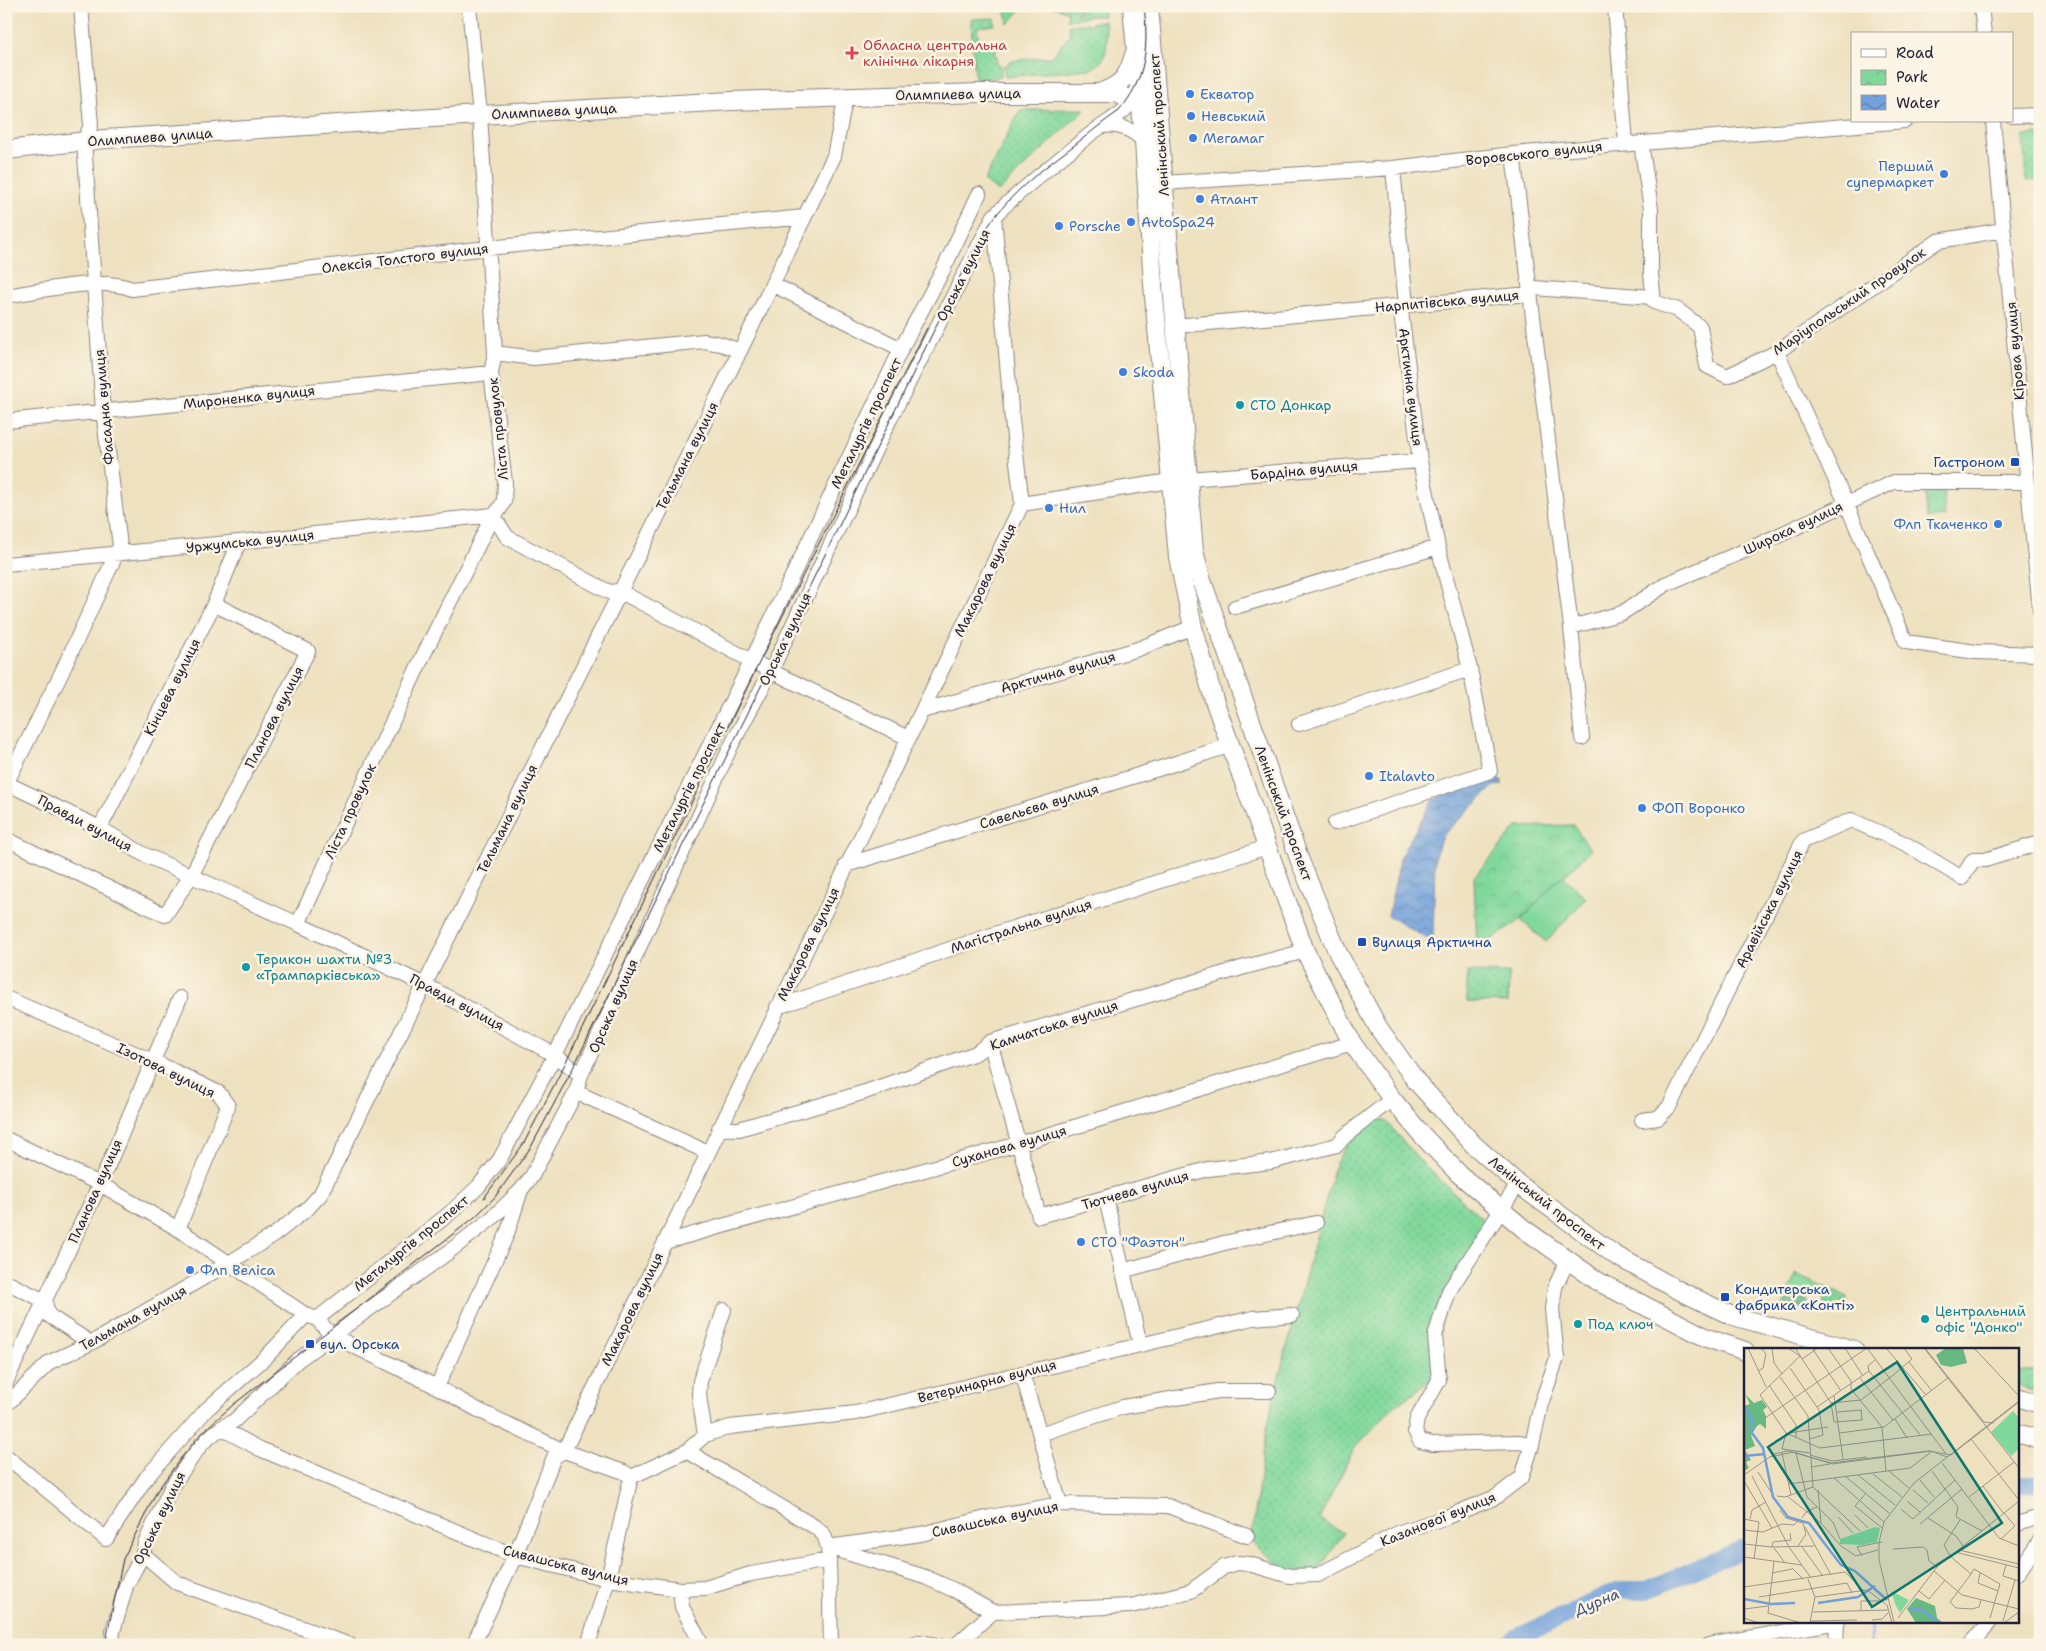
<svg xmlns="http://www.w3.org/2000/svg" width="2046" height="1651" viewBox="0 0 2046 1651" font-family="'Shantell Sans',sans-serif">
	<defs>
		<pattern id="grass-dots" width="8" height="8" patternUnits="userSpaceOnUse" patternTransform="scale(1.25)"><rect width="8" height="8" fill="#81d89c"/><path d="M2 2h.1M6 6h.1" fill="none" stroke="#6fb987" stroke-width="1.8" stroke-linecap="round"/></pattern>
		<pattern id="forest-crowns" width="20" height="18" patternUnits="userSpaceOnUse" patternTransform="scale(1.25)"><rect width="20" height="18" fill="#68b884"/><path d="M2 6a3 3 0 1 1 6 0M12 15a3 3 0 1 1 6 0" fill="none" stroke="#55956d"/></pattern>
		<pattern id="park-crowns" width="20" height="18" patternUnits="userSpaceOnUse" patternTransform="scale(1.25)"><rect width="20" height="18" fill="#81d89c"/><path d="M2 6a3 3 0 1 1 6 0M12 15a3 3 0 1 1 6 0" fill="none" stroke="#6fb987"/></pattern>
		<pattern id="water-waves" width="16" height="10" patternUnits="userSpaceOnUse" patternTransform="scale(1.25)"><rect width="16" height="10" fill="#72a0da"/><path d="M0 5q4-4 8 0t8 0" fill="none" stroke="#5d82b2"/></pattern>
	</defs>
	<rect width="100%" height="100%" fill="#fcf5e5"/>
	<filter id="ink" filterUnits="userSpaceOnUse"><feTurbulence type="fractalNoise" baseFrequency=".02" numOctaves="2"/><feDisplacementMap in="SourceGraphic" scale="10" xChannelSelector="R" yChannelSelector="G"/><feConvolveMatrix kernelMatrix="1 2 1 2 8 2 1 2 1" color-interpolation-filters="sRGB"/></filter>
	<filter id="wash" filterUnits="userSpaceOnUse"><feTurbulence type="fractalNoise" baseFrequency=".0096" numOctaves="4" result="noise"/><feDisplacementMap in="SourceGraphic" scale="20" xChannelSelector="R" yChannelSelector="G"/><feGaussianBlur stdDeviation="1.12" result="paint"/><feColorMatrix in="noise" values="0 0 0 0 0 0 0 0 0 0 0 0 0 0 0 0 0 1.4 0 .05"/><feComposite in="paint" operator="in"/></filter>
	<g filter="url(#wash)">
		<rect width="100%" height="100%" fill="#eee1c0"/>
		<!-- grass -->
		<path fill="url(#grass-dots)" stroke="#527d6c" d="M1005 6H1024L1008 24Z
			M1049 6H1076L1078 19 1068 20 1067 11Z
			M1078 6H1103L1104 16H1087V17L1080 18Z
			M994 18 995 25 977 27 979 47 997 46V50H994L995 56H997V65H1001V77L975 79 971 19Z
			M1105 21C1107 41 1111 59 1091 69L1005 77 1004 65H1009V61L1051 57 1070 35 1069 25 1088 23V25H1091V23Z
			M1085 109 998 192 984 181 1020 110Z
			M2040 134V180L2026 181 2023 136Z
			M1467 972 1509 973 1508 1003 1467 1002Z
			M1374 1119 1386 1121 1423 1164 1488 1224 1445 1290 1434 1378 1391 1409 1354 1449 1319 1519 1344 1533 1317 1572 1290 1573 1251 1542 1266 1433 1275 1392 1335 1165 1348 1141Z
			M1796 1274 1847 1297 1846 1302H1838L1833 1307 1824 1304V1299L1820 1294 1815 1293 1809 1296 1789 1289Z"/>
		<!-- forest -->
		<path fill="url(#forest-crowns)" stroke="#456d60" d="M1788 1293 1807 1300 1808 1303 1805 1308 1783 1305Z"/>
		<!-- park -->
		<path fill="url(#park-crowns)" stroke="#527d6c" d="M1943 491 1945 517 1927 518 1925 492Z
			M1573 825 1591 850 1518 922 1477 949 1474 877 1517 827Z
			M2040 1370V1393L2017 1386V1372Z"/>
		<!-- pitch -->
		<path fill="#81d89c" stroke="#527d6c" d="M1562 875 1586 898 1546 942 1521 920Z"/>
		<!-- water -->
		<path fill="url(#water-waves)" stroke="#4a618a" d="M1477 779 1502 780V785L1494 786 1442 836 1435 856 1433 942 1388 916 1401 855 1433 800Z"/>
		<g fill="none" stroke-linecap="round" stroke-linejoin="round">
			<!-- stream -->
			<path stroke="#72a0da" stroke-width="3" d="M1870 1645 1871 1622"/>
			<!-- river -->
			<path stroke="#72a0da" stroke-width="18" d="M2017 1485 2040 1483
				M1509 1645 1516 1638 1620 1590H1647L1745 1548"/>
		</g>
	</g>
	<g filter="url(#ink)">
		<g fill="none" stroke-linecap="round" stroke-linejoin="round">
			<!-- minor casing -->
			<g stroke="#88827e" stroke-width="16">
				<path id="minor" d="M1615 6 1626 144
					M1981 6 1984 34
					M2012 116 2040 115
					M1993 121 2040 610
					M1102 126C1120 124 1131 129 1144 141
					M1641 143 1651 209V274L1654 302 1678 310 1700 327 1707 366 1727 376 1777 352 1938 241 2003 230
					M1513 154 1571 627 1582 738
					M1163 183 1393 168 1513 154 1905 121
					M772 284 901 349
					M6 296C41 291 100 276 132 289L487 248 804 217
					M1175 326 1529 294 1534 288 1652 297
					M1777 352 1846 503 1906 642 1976 652 2040 654
					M495 353 534 358 704 341 721 344 740 351
					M6 421 491 373
					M1188 479 1420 461
					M1022 504 1170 481
					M6 564 239 542 493 515 507 537 609 592 619 591 771 671 908 738
					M1235 607 1438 547
					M1571 627 1622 613 1668 583 1749 549 1894 482H2027
					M922 711 1138 649 1193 627
					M1299 724 1470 669
					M6 783 100 828 143 854 298 924 425 985 555 1055 581 1075
					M6 784 61 674 120 546 103 411 84 141 91 125 81 6
					M1335 823 1490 771 1470 669 1438 547 1420 461 1401 312 1406 305 1393 168
					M100 828 214 604 239 542
					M6 839 165 915 191 876 308 651 214 604
					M846 865 1161 768 1231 745
					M298 924 422 658 493 515 499 510 504 501 505 482 491 373 495 353 480 115 469 6
					M6 998 153 1061 219 1093 228 1106 178 1229
					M777 1007 1001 932 1267 847
					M990 1042 1039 1216 1208 1169 1271 1162 1337 1145 1345 1136 1392 1099
					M576 1092 707 1152
					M1642 1120 1658 1118 1669 1107 1803 841 1851 820 1906 844 1962 878 1973 860H1985L2040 843
					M719 1128 739 1129 865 1092 976 1053 990 1042 1245 967 1305 951
					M6 1139 100 1184 178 1229 306 1315 317 1319 331 1335 437 1387 478 1410 564 1451 624 1472 631 1477 687 1451 705 1435 730 1427 856 1413 1253 1318 1292 1315
					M1518 1184 1449 1291 1435 1336 1439 1380 1417 1419 1415 1431 1420 1441 1432 1444 1520 1442 1532 1445
					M1106 1199 1140 1344
					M665 1242 1018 1144 1352 1043
					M1122 1271 1224 1243 1316 1223
					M6 1282 45 1301 48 1315 91 1343
					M317 1319 450 1213 478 1187 500 1159 555 1055 752 660 901 349 943 270 979 194
					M1022 1373 1060 1504
					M6 1382 100 1184 180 998
					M437 1387 507 1234 521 1190
					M6 1405 50 1362 91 1343 229 1263 274 1235 307 1209 320 1195 740 351 834 156 846 96
					M221 1428 260 1449 515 1556 608 1579 680 1589 705 1588 751 1574 829 1560 828 1547 921 1534 990 1517 1060 1504 1168 1506 1247 1536
					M1040 1434 1123 1407 1218 1391H1269
					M705 1435 699 1395 700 1381 724 1310
					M687 1451 815 1527 824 1535 828 1547 925 1577 954 1590 993 1612
					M6 1456 106 1539 146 1478 207 1409 266 1357 306 1315
					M2017 1524 2040 1517
					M143 1554 177 1583 350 1645
					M829 1560 831 1645
					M2017 1574 2040 1540
					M680 1589 682 1607 702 1645
					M112 1645 113 1631 126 1586 143 1554 145 1543 172 1486 202 1443 221 1428 234 1421 298 1360 446 1254 491 1219 521 1190 532 1176 576 1092 581 1075 731 746 771 671 887 425 994 216C1025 186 1059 159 1092 133 1111 119 1126 113 1139 93
					M473 1645 515 1556 554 1457 564 1451 1022 504 1012 420 994 216
					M588 1645 608 1579 631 1477
					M909 1645 918 1642 938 1645
					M956 1645 993 1612 1131 1606 1191 1591 1224 1567 1237 1563 1249 1564 1290 1576 1318 1575 1400 1532 1447 1517 1496 1497 1522 1477 1532 1445 1541 1404 1557 1358 1552 1309 1555 1287 1568 1260
					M1709 1645 1838 1622
					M1836 1645 1837 1623
					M1970 1645 1990 1622"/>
			</g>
			<!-- major casing -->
			<g stroke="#88827e" stroke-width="20">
				<path id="major" d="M1132 6 1144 141 1153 285 1178 557 1193 627 1214 700 1305 951 1352 1043 1392 1099 1422 1135 1459 1174 1524 1229 1599 1282 1707 1338 1745 1351
					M1149 6 1194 551 1201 578 1300 861 1338 953 1378 1027 1416 1081 1474 1145 1518 1184 1615 1255 1676 1289 1730 1315 1854 1350
					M1102 92C1123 84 1128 76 1134 55
					M6 150 105 139 480 115 732 101 980 93H1116L1134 101 1146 112
					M2017 1397 2040 1404
					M2017 1433 2040 1440"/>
			</g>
			<!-- minor -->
			<use href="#minor" stroke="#fff" stroke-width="14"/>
			<!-- major -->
			<use href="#major" stroke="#fff" stroke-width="18"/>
			<!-- tram -->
			<path stroke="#22223b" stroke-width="1" d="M484 1198 524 1143 566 1062 759 663 927 328
				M105 1645 123 1559 157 1491 181 1458 208 1427 234 1404 475 1217 495 1197 531 1147 573 1068 769 670 971 254C1000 201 1029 179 1076 144 1090 133 1104 121 1119 111 1146 79 1149 47 1144 6"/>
		</g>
	</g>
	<!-- markers -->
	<path fill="#e0444e" stroke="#fcf5e5" stroke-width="2" d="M849.5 45.5h5v5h5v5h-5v5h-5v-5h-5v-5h5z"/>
	<g fill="#3f7fe0" stroke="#fcf5e5" stroke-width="2">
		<circle cx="1190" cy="94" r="5"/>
		<circle cx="1191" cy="116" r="5"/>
		<circle cx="1193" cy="138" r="5"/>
		<circle cx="1944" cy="174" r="5"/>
		<circle cx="1200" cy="199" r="5"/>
		<circle cx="1131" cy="222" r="5"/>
		<circle cx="1059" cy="226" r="5"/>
		<circle cx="1123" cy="372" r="5"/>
		<circle cx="1049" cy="508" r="5"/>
		<circle cx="1998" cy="524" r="5"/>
		<circle cx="1369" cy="776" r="5"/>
		<circle cx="1642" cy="808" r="5"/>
		<circle cx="1081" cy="1242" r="5"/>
		<circle cx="190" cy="1270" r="5"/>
	</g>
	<g fill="#0f9aa8" stroke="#fcf5e5" stroke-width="2">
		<circle cx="1240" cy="405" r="5"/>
		<circle cx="246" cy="967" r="5"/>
		<circle cx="1925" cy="1319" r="5"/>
		<circle cx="1578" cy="1324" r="5"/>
	</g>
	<g fill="#1a4fb4" stroke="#fcf5e5" stroke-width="2">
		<rect x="2010" y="457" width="10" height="10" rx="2.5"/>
		<rect x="1357" y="937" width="10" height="10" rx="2.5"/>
		<rect x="1720" y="1292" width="10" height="10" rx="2.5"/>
		<rect x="305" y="1339" width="10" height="10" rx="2.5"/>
	</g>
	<g text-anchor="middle" stroke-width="5" stroke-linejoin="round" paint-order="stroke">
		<!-- health labels -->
		<g font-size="14" fill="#be3a42" stroke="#fcf5e5" text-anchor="start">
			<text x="863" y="50">Обласна центральна<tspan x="863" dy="16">клінічна лікарня</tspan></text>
		</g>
		<!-- street labels -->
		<g font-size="14" fill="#22223b" stroke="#fcf5e5">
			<text transform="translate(958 94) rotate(-1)" y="5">Олимпиева улица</text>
			<text transform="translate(554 111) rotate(-3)" y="5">Олимпиева улица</text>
			<text transform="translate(1159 125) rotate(-94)" y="5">Ленінський проспект</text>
			<text transform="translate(150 137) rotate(-4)" y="5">Олимпиева улица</text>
			<text transform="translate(1534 153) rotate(-6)" y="5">Воровського вулиця</text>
			<text transform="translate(405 258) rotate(-7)" y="5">Олексія Толстого вулиця</text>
			<text transform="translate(963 275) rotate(-63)" y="5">Орська вулиця</text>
			<text transform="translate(1447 301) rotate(-5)" y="5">Нарпитівська вулиця</text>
			<text transform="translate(1849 301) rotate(-34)" y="5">Маріупольський провулок</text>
			<text transform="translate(2015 351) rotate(-95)" y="5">Кірова вулиця</text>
			<text transform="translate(1411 387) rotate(83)" y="5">Арктична вулиця</text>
			<text transform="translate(249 397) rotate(-6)" y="5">Мироненка вулиця</text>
			<text transform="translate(104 407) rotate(-95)" y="5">Фасадна вулиця</text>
			<text transform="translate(866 423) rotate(-64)" y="5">Металургів проспект</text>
			<text transform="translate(498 429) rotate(-96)" y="5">Ліста провулок</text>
			<text transform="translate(687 456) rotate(-63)" y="5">Тельмана вулиця</text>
			<text transform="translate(1304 470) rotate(-5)" y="5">Бардіна вулиця</text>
			<text transform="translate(1793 528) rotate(-25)" y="5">Широка вулиця</text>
			<text transform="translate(250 541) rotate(-6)" y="5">Уржумська вулиця</text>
			<text transform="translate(985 580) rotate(-64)" y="5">Макарова вулиця</text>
			<text transform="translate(785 639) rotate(-64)" y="5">Орська вулиця</text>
			<text transform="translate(1058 672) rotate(-16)" y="5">Арктична вулиця</text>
			<text transform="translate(172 687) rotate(-63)" y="5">Кінцева вулиця</text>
			<text transform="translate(274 717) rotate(-63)" y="5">Планова вулиця</text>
			<text transform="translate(689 787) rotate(-63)" y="5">Металургів проспект</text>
			<text transform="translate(1039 806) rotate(-17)" y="5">Савельєва вулиця</text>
			<text transform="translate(350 811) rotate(-65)" y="5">Ліста провулок</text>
			<text transform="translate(1284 813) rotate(70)" y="5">Ленінський проспект</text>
			<text transform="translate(507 819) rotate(-64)" y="5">Тельмана вулиця</text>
			<text transform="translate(85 823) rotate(28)" y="5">Правди вулиця</text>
			<text transform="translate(1769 909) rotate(-63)" y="5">Аравійська вулиця</text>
			<text transform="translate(1021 926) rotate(-18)" y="5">Магістральна вулиця</text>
			<text transform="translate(808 944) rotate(-64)" y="5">Макарова вулиця</text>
			<text transform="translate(457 1002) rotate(28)" y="5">Правди вулиця</text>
			<text transform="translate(613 1006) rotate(-66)" y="5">Орська вулиця</text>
			<text transform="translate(1054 1025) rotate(-18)" y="5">Камчатська вулиця</text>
			<text transform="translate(166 1070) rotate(26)" y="5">Ізотова вулиця</text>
			<text transform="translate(1009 1146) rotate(-16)" y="5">Суханова вулиця</text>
			<text transform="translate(1135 1190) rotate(-16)" y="5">Тютчева вулиця</text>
			<text transform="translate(95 1191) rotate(-66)" y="5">Планова вулиця</text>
			<text transform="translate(1547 1203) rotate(38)" y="5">Ленінський проспект</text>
			<text transform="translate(411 1243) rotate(-39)" y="5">Металургів проспект</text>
			<text transform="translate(632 1309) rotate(-64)" y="5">Макарова вулиця</text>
			<text transform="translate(133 1318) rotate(-29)" y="5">Тельмана вулиця</text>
			<text transform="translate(987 1381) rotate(-14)" y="5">Ветеринарна вулиця</text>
			<text transform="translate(159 1518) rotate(-64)" y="5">Орська вулиця</text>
			<text transform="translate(995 1519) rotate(-12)" y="5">Сивашська вулиця</text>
			<text transform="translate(1438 1519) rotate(-22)" y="5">Казанової вулиця</text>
			<text transform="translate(566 1565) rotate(14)" y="5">Сивашська вулиця</text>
		</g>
		<!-- shop labels -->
		<g font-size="14" fill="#366cbe" stroke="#fcf5e5" text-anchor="start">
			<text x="1200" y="99">Екватор</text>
			<text x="1201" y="121">Невський</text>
			<text x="1203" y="143">Мегамаг</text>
			<text x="1934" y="171" text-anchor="end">Перший<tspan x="1934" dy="16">супермаркет</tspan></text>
			<text x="1210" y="204">Атлант</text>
			<text x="1141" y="227">AvtoSpa24</text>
			<text x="1069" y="231">Porsche</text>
			<text x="1133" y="377">Skoda</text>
			<text x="1059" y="513">Нил</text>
			<text x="1988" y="529" text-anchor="end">Флп Ткаченко</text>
			<text x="1379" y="781">Italavto</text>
			<text x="1652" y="813">ФОП Воронко</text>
			<text x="1091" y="1247">СТО "Фаэтон"</text>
			<text x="200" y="1275">Флп Веліса</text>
		</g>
		<!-- culture labels -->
		<g font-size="14" fill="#0d838f" stroke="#fcf5e5" text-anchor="start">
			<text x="1250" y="410">СТО Донкар</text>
			<text x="256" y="964">Терикон шахти №3<tspan x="256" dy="16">«Трампарківська»</tspan></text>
			<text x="1935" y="1316">Центральний<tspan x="1935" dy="16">офіс "Донко"</tspan></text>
			<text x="1588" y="1329">Под ключ</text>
		</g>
		<!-- transit labels -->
		<g font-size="14" fill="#164399" stroke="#fcf5e5" text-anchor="start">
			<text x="2005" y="467" text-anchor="end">Гастроном</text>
			<text x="1372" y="947">Вулиця Арктична</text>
			<text x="1735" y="1294">Кондитерська<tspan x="1735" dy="16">фабрика «Конті»</tspan></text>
			<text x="320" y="1349">вул. Орська</text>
		</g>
		<!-- water labels -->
		<g font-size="15" font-style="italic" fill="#42547b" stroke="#fcf5e5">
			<text transform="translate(1597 1602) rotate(-23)" y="5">Дурна</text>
		</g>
	</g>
	<!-- overview -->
	<g transform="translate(1744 1348)">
		<rect width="275" height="275" fill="#eee1c0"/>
		<path d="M131 179 136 180 133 194 118 197 96 196V191Z" fill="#81d89c"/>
		<path d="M202 0H219L223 15 207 19 197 17 192 7ZM1 46 10 55 18 52 23 59 19 62 22 68V81L16 76 13 78 7 87 11 98 1 102 7 112 2 114 5 120 0 123V58L6 56ZM172 250 191 258 193 270 199 275H172L163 261Z" fill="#68b884"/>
		<path d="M269 63 275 70V101L267 108 247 84ZM147 243 165 252 156 265 152 258Z" fill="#81d89c"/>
		<path fill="none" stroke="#72a0da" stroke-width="2.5" d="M0 58 8 71V85L19 100 29 149 44 169 65 175 97 217 111 223 143 252M0 108 21 106M0 251 27 256 51 255M74 255 114 249 131 238M165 261 178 262 195 275"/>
		<path fill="none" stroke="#9c958b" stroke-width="1" d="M4 0 22 39M28 0 30 15 38 26M44 0 56 8 16 47 42 85 38 101 66 105M51 0 87 55 90 74 118 72 117 62M68 0 97 43M84 0 107 33V41L138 79 142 123M101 0 119 28M123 0 202 106M142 0 182 47M180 0 275 120M181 0 240 74 250 75M230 0 275 48M58 11 74 0M165 14 188 43M46 20 75 62 79 87 66 91M14 23 19 20 22 6 17 0M125 23 177 88M36 29 64 68 69 139 116 183M116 30 149 72M25 37 52 77V89M90 48 99 111M87 55 117 52 148 28 168 11 160 0M73 59 125 23 124 18 132 11M93 64 118 62M21 70 123 0M151 71 163 90M42 85 76 100 188 86M45 85 84 79M96 85 140 79 205 29M227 91 275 152M38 105 47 147M52 105 63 149 89 174 96 191M66 107 88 113 123 109M26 109 50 104 88 116 187 103 203 109M198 115 255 190 275 198M67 119 86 116M145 123 165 140M188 123 214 159M14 124 27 144M129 126 158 149M0 127 30 106 44 103 87 115 185 103 207 107 275 54M114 127 151 157M8 128 45 199 67 230M101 128 145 165M90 130 140 174M176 132 190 149M0 133 28 180M44 136 166 120 187 104M239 138 260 166M74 142 77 175M169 142 184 155M122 145 111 158 138 180M33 148 41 149 69 139M43 148 77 175 97 198 112 208 134 202M225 149 270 114M163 153 176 164M214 159 212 169 238 183M157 161 169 171 211 132M36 162 42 170 59 175 62 186 54 198M111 167 124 180M94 169 109 185M58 170 62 164 73 159M184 170 212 188 219 198M0 171 15 174 10 211M6 171 8 162 22 154M216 172 200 197 206 208 227 226 230 221 256 236 246 270M176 176 218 141M61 179 87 227M0 182 19 184 38 176 50 177 54 173M257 191 271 178 260 165M0 196 28 199 70 198M28 199 29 194 47 192 46 185M58 199 79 228M30 200 41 215M149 201 179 199 183 202 185 213 193 219M215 202 275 216M211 204 275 220M118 208 113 199 138 194M0 209 58 217M262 217 259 228 275 233M48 220 59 231M190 223 218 247 275 261M28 225 48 221M236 225 234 235 254 243M227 226 206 254 212 260 228 261 235 259 237 252M64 231 71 249 66 274M0 239 101 224 119 242M175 243 185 251 201 232M15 249 103 235 108 245M71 249 123 242 143 257 148 275M0 261 24 258M117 262V253H140M69 264 144 262M24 265 30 213M24 265 57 275M0 270 15 275M154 270 193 219 275 153M128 272 138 271 144 265M66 273 113 272M259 273 271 232M150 274 135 212V194L140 174 170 135 275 53M261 274 275 264"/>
		<path fill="#0f766e" fill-opacity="0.15" stroke="#0f766e" stroke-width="2.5" d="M153 14 258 175 128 259 24 99Z"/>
		<rect width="275" height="275" fill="none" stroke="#22223b" stroke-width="2.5"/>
	</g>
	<!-- margin -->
	<rect width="2046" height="1651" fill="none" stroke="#fcf5e5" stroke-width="25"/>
	<!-- legend -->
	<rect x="1851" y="32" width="162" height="90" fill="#fcf5e5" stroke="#a5a1a1"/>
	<rect x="1861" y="49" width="25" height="8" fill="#ffffff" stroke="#a5a1a1"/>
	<text x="1896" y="58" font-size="15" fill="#22223b">Road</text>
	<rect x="1861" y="70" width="25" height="15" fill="url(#park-crowns)" stroke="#a5a1a1"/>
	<text x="1896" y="82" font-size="15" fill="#22223b">Park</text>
	<rect x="1861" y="95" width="25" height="15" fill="url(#water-waves)" stroke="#a5a1a1"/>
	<text x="1896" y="108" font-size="15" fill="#22223b">Water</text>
</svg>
